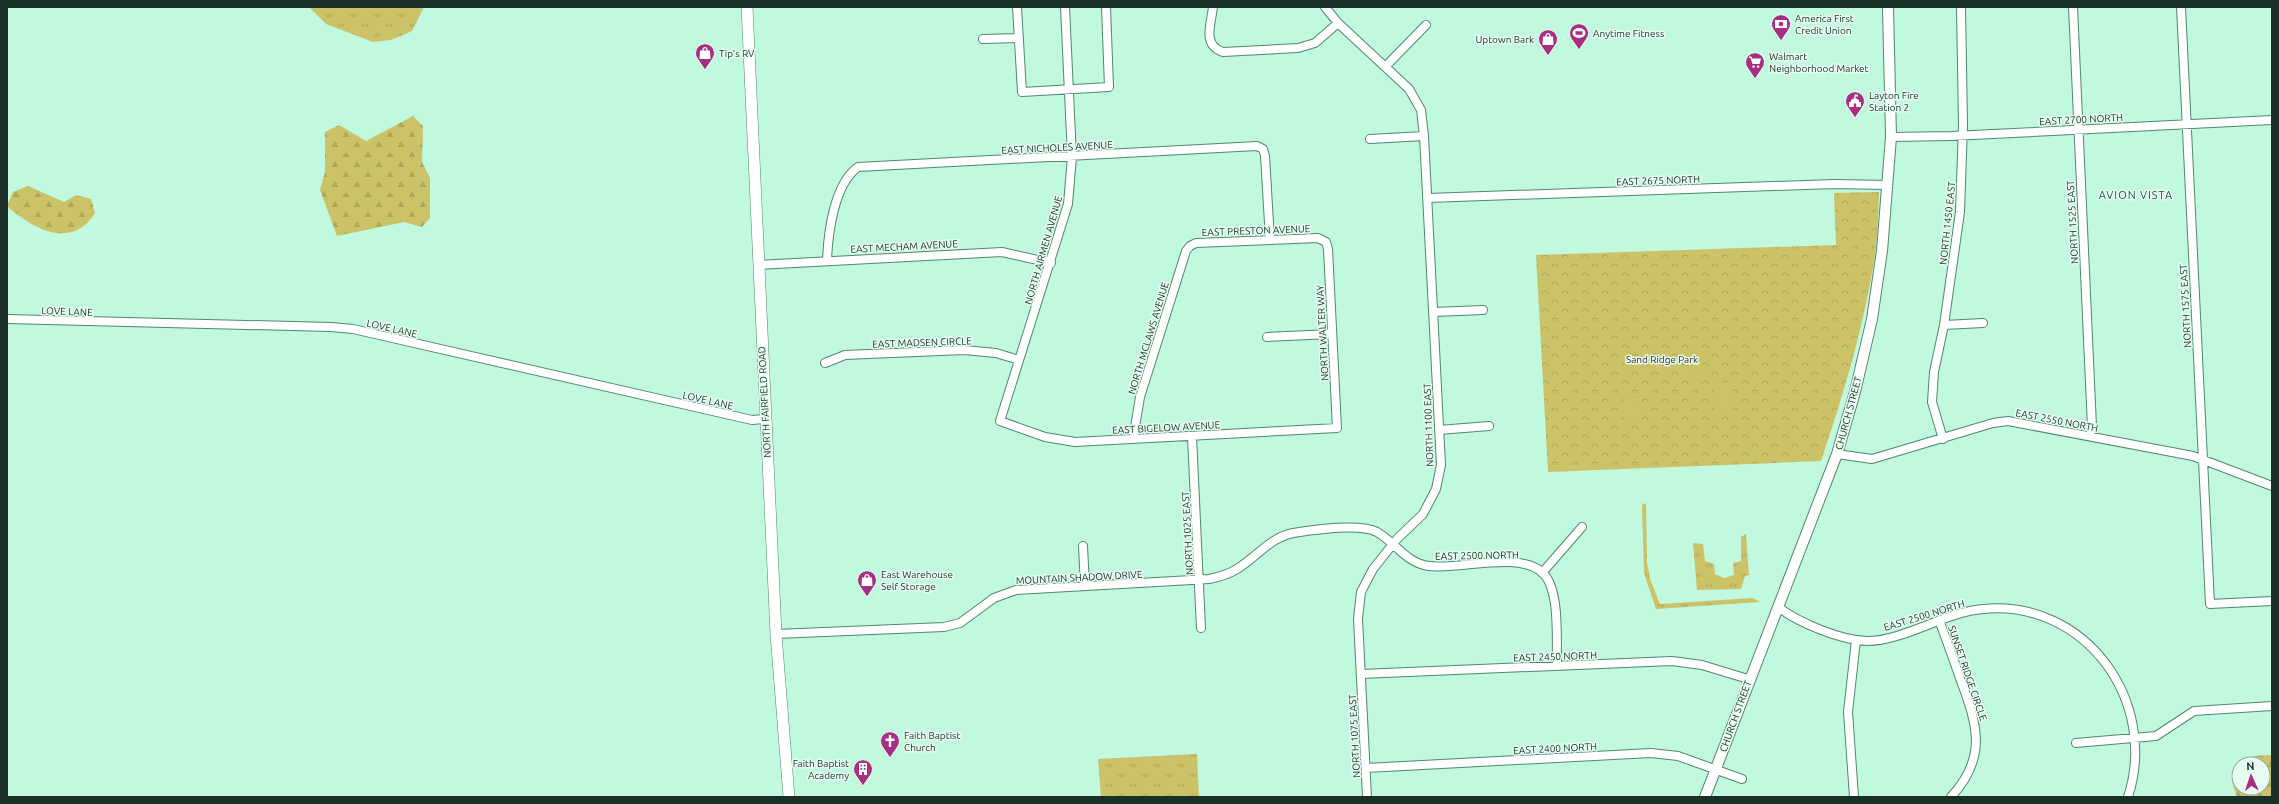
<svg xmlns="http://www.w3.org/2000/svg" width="2279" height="804" viewBox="0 0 2279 804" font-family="Ubuntu,sans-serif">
	<defs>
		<pattern id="grass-tufts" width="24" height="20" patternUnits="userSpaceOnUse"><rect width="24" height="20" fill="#ccc268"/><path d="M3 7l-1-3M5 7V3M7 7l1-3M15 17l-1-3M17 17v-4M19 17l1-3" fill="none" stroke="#afa75a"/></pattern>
		<pattern id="forest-firs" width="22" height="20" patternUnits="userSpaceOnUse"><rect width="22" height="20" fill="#ccc268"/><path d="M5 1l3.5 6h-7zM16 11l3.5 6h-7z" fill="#afa75a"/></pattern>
		<pattern id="park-crowns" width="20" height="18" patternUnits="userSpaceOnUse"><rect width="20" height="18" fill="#ccc268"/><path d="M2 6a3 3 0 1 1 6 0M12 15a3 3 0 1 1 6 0" fill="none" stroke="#afa75a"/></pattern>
	</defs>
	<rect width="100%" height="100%" fill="#c0f9dd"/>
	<!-- grass -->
	<path fill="url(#grass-tufts)" d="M309 7H424L412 31 391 40 373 42 326 24Z
		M1646 503 1647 562 1650 579 1660 604 1753 598 1760 602 1656 609 1644 573 1642 505Z
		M1746 534 1749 575 1745 576 1741 589 1697 590 1693 543 1703 544 1705 561 1714 564 1715 574 1724 578 1734 575 1733 563 1741 561V537Z
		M1197 754 1199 797H1101L1098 759Z"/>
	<!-- forest -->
	<path fill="url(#forest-firs)" d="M413 116 423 126 422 162 430 178V218L422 227 404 222 337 236 320 190 325 172V132L339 125 366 141Z
		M28 186 64 202 76 195 91 199 95 213C71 251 32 228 7 206L13 192Z
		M2272 755V797H2237L2232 782 2239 773V788H2263V764H2246L2253 756Z"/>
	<!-- park -->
	<path fill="url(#park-crowns)" d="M1879 192C1878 213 1878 234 1875 255 1864 326 1844 393 1821 461L1548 472 1536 255 1836 245 1834 193Z"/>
	<!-- garden -->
	<path fill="#ccc268" d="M1702 352 1704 382 1691 383 1688 353Z
		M1732 382 1734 415 1715 417 1713 383Z
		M1639 396 1641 423 1624 424 1623 397Z"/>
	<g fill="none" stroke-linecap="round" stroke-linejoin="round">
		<!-- minor casing -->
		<g stroke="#51876d" stroke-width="10">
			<path id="minor" d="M1017 7 1022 92 1109 87 1106 7
				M1065 7 1072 157 1068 204 1000 421 1045 437 1075 442 1337 428 1328 249 1326 242 1318 238 1196 243 1190 246 1186 251 1140 397 1133 439
				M1213 7C1211 25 1202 45 1223 52L1298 48 1315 43 1338 23
				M1325 7 1338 23 1409 89 1421 110 1424 136 1441 465 1436 489 1423 514 1397 539 1373 569 1361 592 1358 619 1367 797
				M2073 7 2092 427 2090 436
				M2181 7 2210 604 2272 601
				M983 39 1018 38
				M1385 67 1426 25
				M1891 137 1952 136 2272 120
				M1370 139 1424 136
				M1428 198 1834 184 1888 185
				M827 261C828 233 834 184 858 167L1257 146 1263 149 1265 156 1270 240
				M758 265 1002 252 1051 263
				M1433 312 1483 310
				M7 319 331 327 353 329 752 420 765 419
				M1944 325 1983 323
				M1267 337 1332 334
				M825 363 845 355 964 350 996 353 1019 360
				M1439 430 1489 426
				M1192 437 1201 628
				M1943 439 1932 402 1934 372 1944 325 1960 212 1963 125 1961 7
				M1837 454 1872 459 1993 423 2008 421 2193 456 2272 486
				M1083 546 1085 586
				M1542 573 1582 527
				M1778 607C1799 623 1840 640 1867 641 1904 641 1945 612 1983 609 2086 599 2159 702 2128 797
				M1939 620C1947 641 1954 661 1961 681 1978 726 1987 758 1951 797
				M776 634 944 627 960 623 994 598 1016 590 1209 579C1219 577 1229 574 1237 569 1257 557 1269 538 1293 533 1312 530 1360 523 1377 532 1396 543 1406 563 1429 566 1460 570 1517 551 1542 572 1561 589 1556 642 1557 666
				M1361 674 1672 661 1702 665 1748 679
				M2076 743 2156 736 2194 711 2272 706
				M1366 768 1651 753 1678 756 1742 779
				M1854 797 1848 712 1856 640"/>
		</g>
		<!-- tertiary casing -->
		<g stroke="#51876d" stroke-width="12">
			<path id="tertiary" d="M1705 797 1837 454 1855 392 1872 319 1882 251 1891 137 1888 7"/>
		</g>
		<!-- secondary casing -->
		<g stroke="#51876d" stroke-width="12">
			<path id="secondary" d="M747 7 776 634 789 797"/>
		</g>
		<!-- minor -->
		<use href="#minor" stroke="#fff" stroke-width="8"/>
		<!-- tertiary -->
		<use href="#tertiary" stroke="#fff" stroke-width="10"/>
		<!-- secondary -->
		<use href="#secondary" stroke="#fff" stroke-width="11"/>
	</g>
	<!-- icons -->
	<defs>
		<g id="bank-pin" transform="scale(1)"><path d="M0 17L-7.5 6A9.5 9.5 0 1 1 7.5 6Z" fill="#a82e82" stroke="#e7fdf2"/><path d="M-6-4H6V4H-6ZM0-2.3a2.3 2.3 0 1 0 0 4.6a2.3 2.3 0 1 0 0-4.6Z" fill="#fff"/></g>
		<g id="stadium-pin" transform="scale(1)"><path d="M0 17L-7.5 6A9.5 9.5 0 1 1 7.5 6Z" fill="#a82e82" stroke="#e7fdf2"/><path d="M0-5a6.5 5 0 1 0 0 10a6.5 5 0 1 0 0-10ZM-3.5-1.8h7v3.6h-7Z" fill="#fff"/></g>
		<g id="shop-pin" transform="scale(1)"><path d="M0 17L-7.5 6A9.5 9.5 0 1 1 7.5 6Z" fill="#a82e82" stroke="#e7fdf2"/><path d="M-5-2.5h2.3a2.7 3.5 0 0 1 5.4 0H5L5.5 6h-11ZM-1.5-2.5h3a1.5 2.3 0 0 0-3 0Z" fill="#fff"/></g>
		<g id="supermarket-pin" transform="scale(1)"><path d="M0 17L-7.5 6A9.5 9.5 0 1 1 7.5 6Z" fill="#a82e82" stroke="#e7fdf2"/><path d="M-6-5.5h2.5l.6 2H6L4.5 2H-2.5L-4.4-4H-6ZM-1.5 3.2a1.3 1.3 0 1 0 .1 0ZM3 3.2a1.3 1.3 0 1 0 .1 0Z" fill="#fff"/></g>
		<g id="civic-pin" transform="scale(1)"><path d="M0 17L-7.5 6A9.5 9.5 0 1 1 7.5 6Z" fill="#a82e82" stroke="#e7fdf2"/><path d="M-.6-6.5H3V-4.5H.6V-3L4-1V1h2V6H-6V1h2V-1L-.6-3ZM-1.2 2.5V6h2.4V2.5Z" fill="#fff"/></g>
		<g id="church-pin" transform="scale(1)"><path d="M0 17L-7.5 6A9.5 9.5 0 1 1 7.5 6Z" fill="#a82e82" stroke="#e7fdf2"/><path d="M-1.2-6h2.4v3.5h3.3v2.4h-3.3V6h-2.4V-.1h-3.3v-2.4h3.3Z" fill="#fff"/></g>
		<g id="building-pin" transform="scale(1)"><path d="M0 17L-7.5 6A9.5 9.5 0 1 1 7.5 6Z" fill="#a82e82" stroke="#e7fdf2"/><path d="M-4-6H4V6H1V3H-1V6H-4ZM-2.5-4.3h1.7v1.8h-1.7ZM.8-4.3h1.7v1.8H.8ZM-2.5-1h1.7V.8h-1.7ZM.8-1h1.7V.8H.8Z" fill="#fff"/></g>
	</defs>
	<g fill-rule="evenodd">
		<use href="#bank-pin" x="1781" y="24"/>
		<use href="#stadium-pin" x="1579" y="33"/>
		<use href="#shop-pin" x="1548" y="39"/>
		<use href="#shop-pin" x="705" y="53"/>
		<use href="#supermarket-pin" x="1755" y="62"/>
		<use href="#civic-pin" x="1855" y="101"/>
		<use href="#shop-pin" x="867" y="580"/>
		<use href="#church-pin" x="890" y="741"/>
		<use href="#building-pin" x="863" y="769"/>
	</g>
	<g text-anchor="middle" stroke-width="3" stroke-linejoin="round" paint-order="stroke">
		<!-- poi labels -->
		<g font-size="10" fill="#1a3026" stroke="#e7fdf2" text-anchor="start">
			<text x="1795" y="22">America First<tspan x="1795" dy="12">Credit Union</tspan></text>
			<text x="1593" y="37">Anytime Fitness</text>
			<text x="1534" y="43" text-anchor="end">Uptown Bark</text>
			<text x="719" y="57">Tip's RV</text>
			<text x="1769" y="60">Walmart<tspan x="1769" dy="12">Neighborhood Market</tspan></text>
			<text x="1869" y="99">Layton Fire<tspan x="1869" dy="12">Station 2</tspan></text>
			<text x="881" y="578">East Warehouse<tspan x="881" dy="12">Self Storage</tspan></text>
			<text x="904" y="739">Faith Baptist<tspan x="904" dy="12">Church</tspan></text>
			<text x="849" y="767" text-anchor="end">Faith Baptist<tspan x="849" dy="12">Academy</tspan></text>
		</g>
		<!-- street labels -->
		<g font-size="10" fill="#1a3026" stroke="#e7fdf2">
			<text transform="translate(2081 119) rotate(-3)" y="4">EAST 2700 NORTH</text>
			<text transform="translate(1057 147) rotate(-3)" y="4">EAST NICHOLES AVENUE</text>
			<text transform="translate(1658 180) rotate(-2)" y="4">EAST 2675 NORTH</text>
			<text transform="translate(2072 222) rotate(-93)" y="4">NORTH 1525 EAST</text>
			<text transform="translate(1947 223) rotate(-84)" y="4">NORTH 1450 EAST</text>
			<text transform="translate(1256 230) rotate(-2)" y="4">EAST PRESTON AVENUE</text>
			<text transform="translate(904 246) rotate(-3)" y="4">EAST MECHAM AVENUE</text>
			<text transform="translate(1043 250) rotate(-74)" y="4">NORTH AIRMEN AVENUE</text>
			<text transform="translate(2185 306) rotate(-93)" y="4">NORTH 1575 EAST</text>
			<text transform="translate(67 311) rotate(2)" y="4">LOVE LANE</text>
			<text transform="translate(392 328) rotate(13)" y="4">LOVE LANE</text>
			<text transform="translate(1322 333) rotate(-93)" y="4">NORTH WALTER WAY</text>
			<text transform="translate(1148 338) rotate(-73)" y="4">NORTH MCLAWS AVENUE</text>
			<text transform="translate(922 342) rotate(-2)" y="4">EAST MADSEN CIRCLE</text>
			<text transform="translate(708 400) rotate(13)" y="4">LOVE LANE</text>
			<text transform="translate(764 402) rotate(-93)" y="4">NORTH FAIRFIELD ROAD</text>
			<text transform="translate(1848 413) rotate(-75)" y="4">CHURCH STREET</text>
			<text transform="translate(2057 420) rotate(11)" y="4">EAST 2550 NORTH</text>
			<text transform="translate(1428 425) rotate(-92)" y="4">NORTH 1100 EAST</text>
			<text transform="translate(1166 427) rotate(-3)" y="4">EAST BIGELOW AVENUE</text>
			<text transform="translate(1187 533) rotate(-93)" y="4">NORTH 1025 EAST</text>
			<text transform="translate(1477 555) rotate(-1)" y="4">EAST 2500 NORTH</text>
			<text transform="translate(1079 577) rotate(-3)" y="4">MOUNTAIN SHADOW DRIVE</text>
			<text transform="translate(1924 615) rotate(-17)" y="4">EAST 2500 NORTH</text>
			<text transform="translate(1555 656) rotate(-2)" y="4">EAST 2450 NORTH</text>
			<text transform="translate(1968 673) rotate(71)" y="4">SUNSET RIDGE CIRCLE</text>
			<text transform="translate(1735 716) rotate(-70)" y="4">CHURCH STREET</text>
			<text transform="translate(1354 736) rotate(-93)" y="4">NORTH 1075 EAST</text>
			<text transform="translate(1555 748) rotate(-3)" y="4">EAST 2400 NORTH</text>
		</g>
		<!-- park labels -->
		<g font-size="10" fill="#2f2d19" stroke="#e7fdf2">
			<text x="1662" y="363">Sand Ridge Park</text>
		</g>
		<!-- neighbourhood labels -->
		<g font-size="11" letter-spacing="1" fill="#1e553f" stroke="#e7fdf2">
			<text x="2136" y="199">AVION VISTA</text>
		</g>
	</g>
	<!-- border -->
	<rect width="2279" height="804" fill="none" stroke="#1a3026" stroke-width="16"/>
	<!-- north arrow -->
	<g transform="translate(2251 776) rotate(357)"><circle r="19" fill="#e7fdf2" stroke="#95aba0"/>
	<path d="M0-3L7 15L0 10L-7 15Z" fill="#a82e82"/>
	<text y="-6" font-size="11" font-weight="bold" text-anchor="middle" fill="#1a3026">N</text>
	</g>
</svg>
